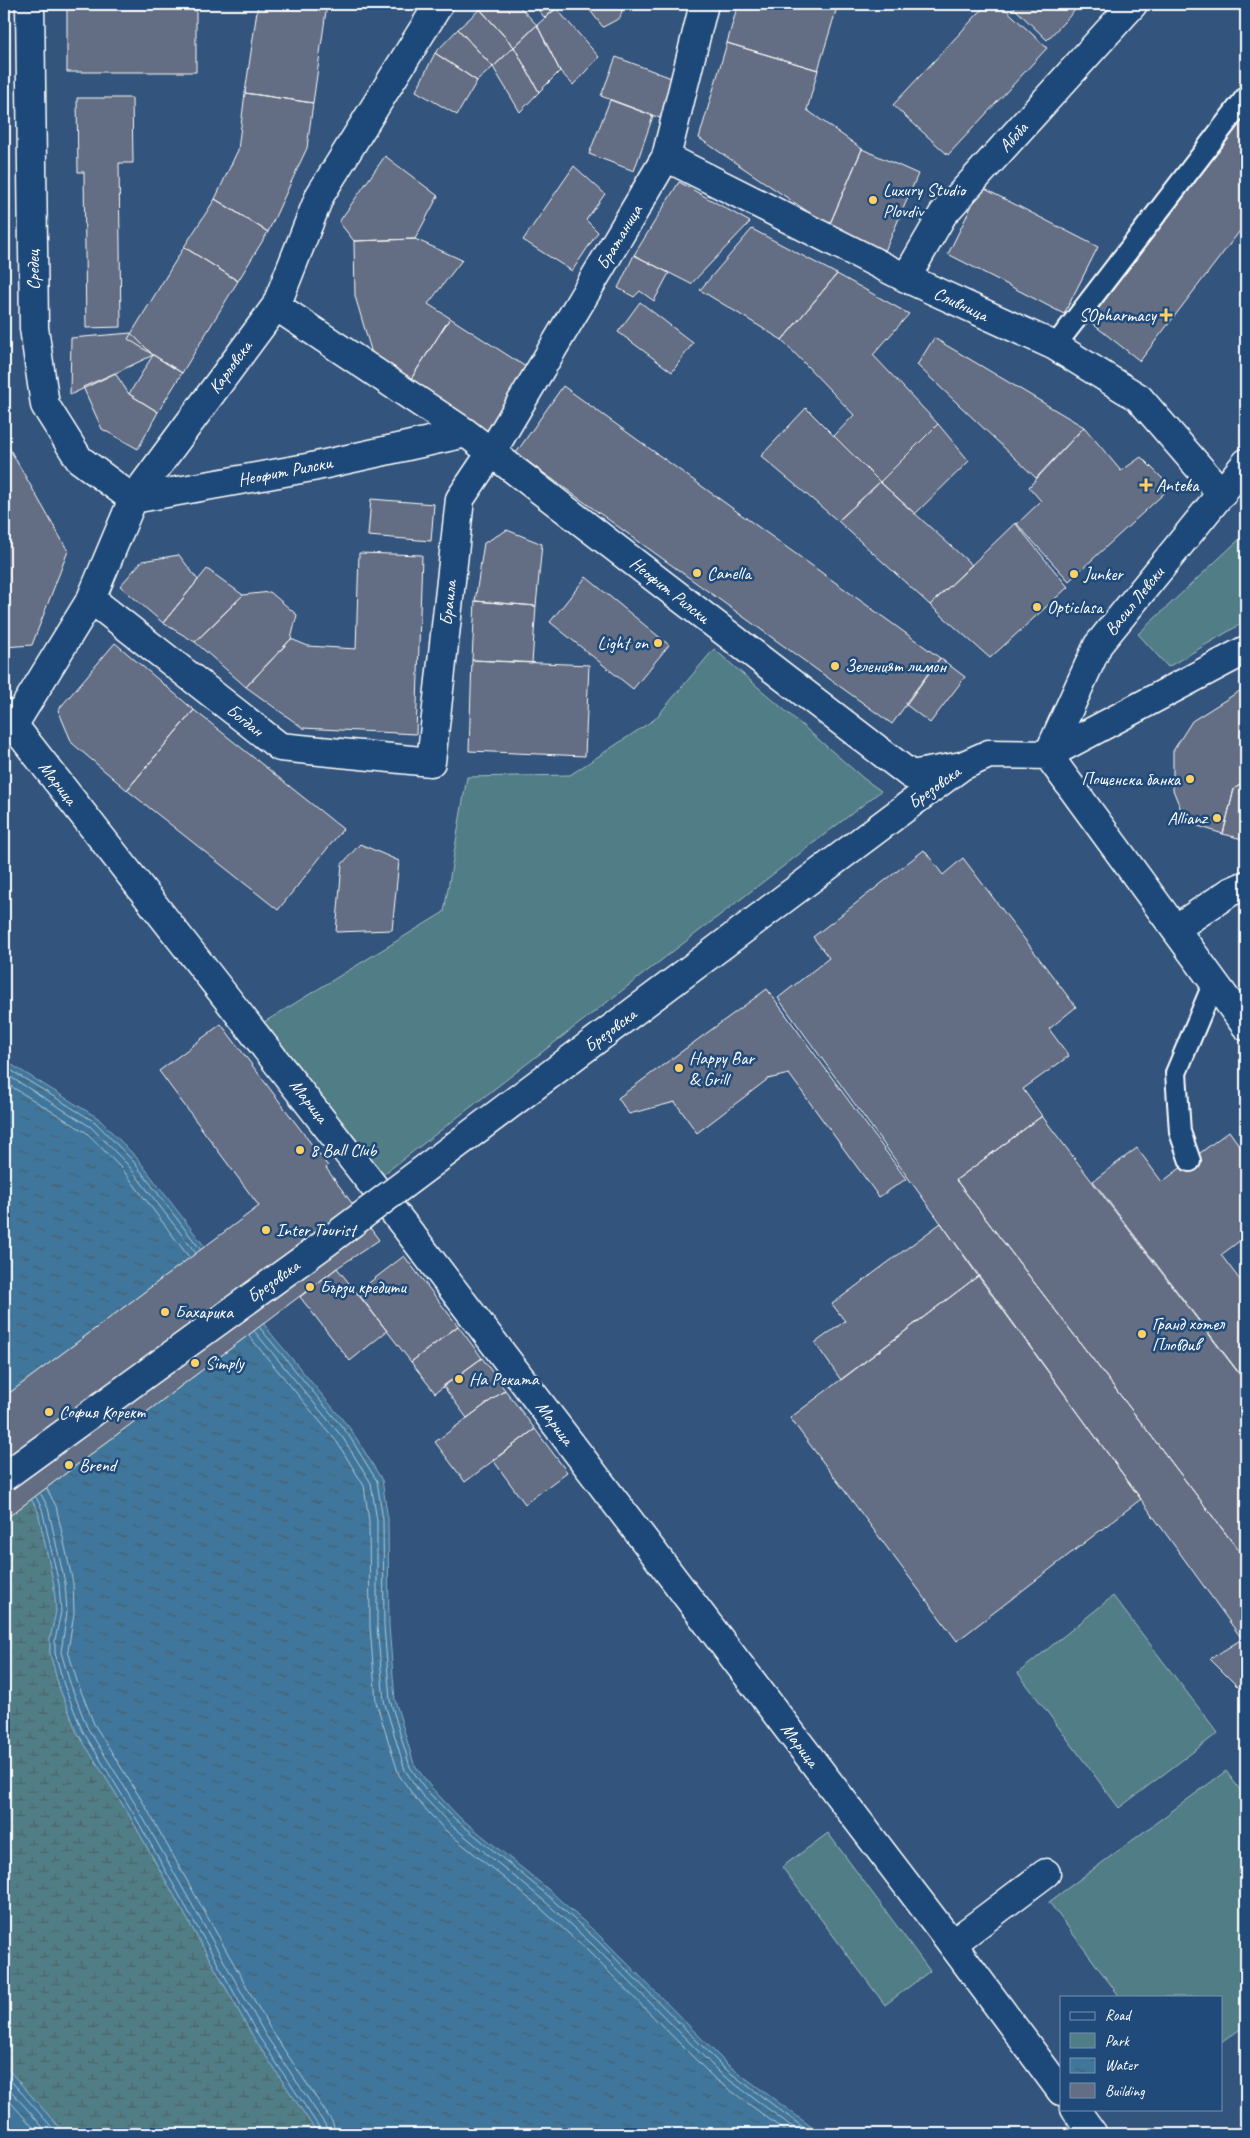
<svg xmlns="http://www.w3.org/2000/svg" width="1250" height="2138" viewBox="0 0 1250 2138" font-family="Caveat,sans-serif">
	<defs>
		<pattern id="wetland-marsh" width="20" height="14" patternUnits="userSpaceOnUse" patternTransform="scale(1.25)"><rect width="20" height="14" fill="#517d86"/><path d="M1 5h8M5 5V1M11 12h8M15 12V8" fill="none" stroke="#4e6469"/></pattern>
		<pattern id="water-ripples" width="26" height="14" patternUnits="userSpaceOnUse" patternTransform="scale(1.25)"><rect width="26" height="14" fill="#3f769b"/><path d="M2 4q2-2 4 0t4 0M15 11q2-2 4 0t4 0" fill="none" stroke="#465f70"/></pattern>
	</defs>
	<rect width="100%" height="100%" fill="#33547d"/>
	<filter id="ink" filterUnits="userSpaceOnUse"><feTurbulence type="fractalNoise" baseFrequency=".02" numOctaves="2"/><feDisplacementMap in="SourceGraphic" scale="10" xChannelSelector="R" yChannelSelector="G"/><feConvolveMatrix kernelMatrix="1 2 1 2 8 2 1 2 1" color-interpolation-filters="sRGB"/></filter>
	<g filter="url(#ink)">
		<!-- green -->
		<path fill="#517d86" stroke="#a8bec2" d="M1246 533V621L1168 667 1138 634Z
			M714 649 863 778 881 791 380 1177 261 1024 444 912 467 777 570 775 655 719Z
			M1113 1596 1218 1733 1119 1808 1018 1673Z
			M1226 1771 1246 1798V2025L1221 2043V1997H1120L1049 1902Z
			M828 1833 930 1971 885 2005 782 1867Z"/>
		<!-- wetland -->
		<path fill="url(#wetland-marsh)" stroke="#a8bec2" d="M4 1450 38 1511 54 1585 56 1611 50 1640V1653L59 1687 77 1732 128 1813 255 2040 318 2134H65L4 2065Z"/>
		<!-- water -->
		<path fill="url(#water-ripples)" stroke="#8cadc3" d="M4 1060 98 1118 137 1158 273 1336 352 1431 382 1480 388 1519 389 1626 395 1700 414 1764 430 1786 458 1816 549 1890 602 1938 728 2065 821 2134H318L255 2040 128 1813 77 1732 59 1687 50 1653V1640L56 1611 54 1585 38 1511 4 1450Z
			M4 2065 65 2134H4Z"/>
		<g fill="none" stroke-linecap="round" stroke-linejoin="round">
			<!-- shore -->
			<path stroke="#b2c8d7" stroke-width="1" d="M4 1066 95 1122 133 1161 200 1249
				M4 1073 91 1127 128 1165 195 1252
				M4 1082 87 1133 123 1170 189 1257
				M260 1328 348 1434 377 1481 383 1520 384 1626 390 1700 410 1767 426 1790 455 1819 546 1894 598 1941 724 2068 812 2134
				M255 1332 343 1438 371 1483 377 1521V1627L384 1701 405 1770 421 1794 450 1824 542 1899 594 1946 720 2073 802 2134
				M249 1336 337 1442 364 1486 369 1521 370 1627 376 1702 399 1775 416 1799 445 1830 537 1905 588 1951 714 2078 789 2134
				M47 1489 56 1506 73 1583 74 1613 68 1651 77 1681 94 1724 144 1804 271 2030 333 2123 335 2134
				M41 1494 48 1508 65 1583 67 1612 61 1652 70 1683 87 1727 137 1807 265 2034 326 2126 328 2134
				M36 1497 42 1509 59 1584 61 1612 55 1640V1653L64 1685 82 1730 132 1811 259 2037 321 2130V2134
				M4 2073 58 2134
				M4 2083 49 2134
				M4 2095 39 2134"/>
		</g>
		<!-- building -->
		<path fill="#636d83" stroke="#fff" d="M67 4H196V72H67Z
			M258 4H327L313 103 245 93Z
			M486 4H517L537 25 514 47 480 9Z
			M533 4H562L545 18Z
			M585 4H624L620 18 603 27Z
			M738 4H838L818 70 727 43Z
			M987 4H1000L1047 48 948 155 893 105Z
			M1010 4H1081L1047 40Z
			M556 8 599 57 573 85 560 71 537 25Z
			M480 9 514 47 493 67 458 29Z
			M537 25 560 71 539 92 514 47Z
			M458 29 493 67 477 81 435 53Z
			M727 43 818 70 807 110 862 149 829 226 699 138Z
			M514 47 539 92 520 112 493 67Z
			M435 53 477 81 457 115 416 91Z
			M616 57 674 79 660 118 601 96Z
			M245 93 313 103 307 148 268 232 215 199 238 150Z
			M77 98H132L133 163H119L121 327 86 328 84 172H78Z
			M610 100 653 116 634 171 589 154Z
			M1246 116V223L1140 361 1089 321Z
			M862 149 918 174 885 251 829 226Z
			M385 156 438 196 415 239 354 241 339 222Z
			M574 166 605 194 586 220 598 232 572 271 523 240Z
			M679 182 750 222 691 284 634 255Z
			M981 187 1098 247 1064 314 948 254Z
			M215 199 268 232 238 281 184 247Z
			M752 229 837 274 782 340 700 290Z
			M415 239 462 260 428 304 450 318 409 382 373 357 355 296 354 241Z
			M184 247 238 281 182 373 128 339Z
			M634 255 669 273 654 301 640 291 634 297 618 288Z
			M837 274 909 314 873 355 938 424 880 482 834 436 854 415 782 340Z
			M640 302 693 343 672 372 618 332Z
			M450 318 529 369 489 433 409 382Z
			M131 333 153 355 70 395 71 338Z
			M934 338 1084 427 1036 478 917 365Z
			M153 355 182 373 158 412 129 394Z
			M115 373 129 394 158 412 138 449 102 429 83 387Z
			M563 386 940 658 892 724 516 453Z
			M806 408 880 482 838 521 761 456Z
			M938 424 969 461 915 514 880 482Z
			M1084 427 1121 471 1141 457 1171 487 1069 581 1017 524 1041 501 1029 487Z
			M4 439 68 551 32 645 4 647Z
			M880 482 972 565 930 605 838 521Z
			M371 499 434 504 431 541 368 536Z
			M1015 523 1068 587 990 658 930 605Z
			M507 530 542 544 536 606 475 601 484 543Z
			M359 553 422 555 416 734 303 728 246 687 291 639 308 646 356 649Z
			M179 555 198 580 163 623 120 586 142 561Z
			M207 569 243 595 195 642 163 623Z
			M586 577 669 645 633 689 550 622Z
			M270 592 297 615 291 639 246 687 195 642 243 595Z
			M475 601 536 606 532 663 472 660Z
			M115 643 194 710 127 790 72 743 58 710Z
			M940 658 965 677 930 723 905 704Z
			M472 660 589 665 585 756 469 751Z
			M1246 687V781L1234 789 1223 834 1186 822 1173 790V751L1192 721Z
			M194 710 343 829 278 910 127 790Z
			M1246 781V840L1223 834 1234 789Z
			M360 844 399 861 392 930 336 932 342 864Z
			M924 850 943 875 963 858 1076 1007 1049 1029 1069 1056 1023 1089 1042 1116 956 1180 1246 1560V1695L1210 1659 1242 1639 778 998 829 958 813 937Z
			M767 989 906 1179 879 1197 789 1074 768 1079 697 1133 675 1102 629 1114 618 1098Z
			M221 1024 328 1166 326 1168 379 1240 337 1268 4 1520V1397L259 1206 159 1071Z
			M1042 1116 1246 1383V1560L956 1180Z
			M1229 1131 1246 1155V1236L1221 1255 1246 1288V1375L1243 1378 1093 1181 1137 1148 1162 1182Z
			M941 1223 978 1276 841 1380 815 1343 845 1321 832 1304Z
			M404 1256 458 1326 411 1362 357 1292Z
			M337 1268 387 1331 350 1361 300 1297Z
			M978 1276 1141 1499 957 1641 790 1418Z
			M458 1326 482 1358 435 1393 411 1362Z
			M482 1358 505 1390 467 1418 443 1386Z
			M505 1390 535 1429 465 1482 435 1442Z
			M535 1429 567 1472 525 1504 493 1460Z"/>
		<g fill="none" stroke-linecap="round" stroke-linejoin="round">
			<!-- lane casing -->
			<g stroke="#fff" stroke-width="24">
				<path id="lane" d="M1055 346 1246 97
					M1190 1161 1180 1132 1176 1073 1214 982"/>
			</g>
			<!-- street casing -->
			<g stroke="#fff" stroke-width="31">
				<path id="street" d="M30 4 34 328 45 405 79 459 133 499 312 467 466 433
					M666 157 906 278 1055 346 1139 398 1222 494
					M906 278 943 214 1133 4
					M276 306 466 433 911 775 962 766
					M91 599 280 747 431 762 460 499 491 453 666 157 704 4
					M13 726 91 599 133 499 276 306 320 195 439 4
					M1048 755 1098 645 1246 463
					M1048 755 1246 1026
					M909 805 962 766 989 754 1048 755 1246 650
					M1175 929 1230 892 1246 885
					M952 1944 1046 1873"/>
			</g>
			<!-- secondary casing -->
			<g stroke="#fff" stroke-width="31">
				<path id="secondary" d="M4 713 407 1229 952 1944 1061 2091
					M1075 2109 1093 2134"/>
			</g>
			<!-- lane -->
			<use href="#lane" stroke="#1f4a7a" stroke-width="20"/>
			<!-- street -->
			<use href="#street" stroke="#1f4a7a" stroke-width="28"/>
			<!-- secondary -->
			<use href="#secondary" stroke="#1f4a7a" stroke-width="28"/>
			<!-- street-bridge casing -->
			<g stroke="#fff" stroke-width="31" stroke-linecap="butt">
				<path id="street-bridge" d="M4 1477 323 1245 909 805"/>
			</g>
			<!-- street-bridge -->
			<use href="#street-bridge" stroke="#1f4a7a" stroke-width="28"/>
		</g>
	</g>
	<!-- markers -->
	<g fill="#ffd166" stroke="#1f4a7a" stroke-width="2">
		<circle cx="873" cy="200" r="5"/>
		<path d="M1163.5 307.5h5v5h5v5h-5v5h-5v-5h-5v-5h5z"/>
		<path d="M1143.5 477.5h5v5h5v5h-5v5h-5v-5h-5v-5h5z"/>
		<circle cx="697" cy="573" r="5"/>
		<circle cx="1074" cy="574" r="5"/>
		<circle cx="1037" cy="607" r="5"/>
		<circle cx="658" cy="643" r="5"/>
		<circle cx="835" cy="666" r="5"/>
		<circle cx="1190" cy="779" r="5"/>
		<circle cx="1217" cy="818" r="5"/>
		<circle cx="679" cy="1068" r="5"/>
		<circle cx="300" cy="1150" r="5"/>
		<circle cx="266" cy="1230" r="5"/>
		<circle cx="310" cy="1287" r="5"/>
		<circle cx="165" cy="1312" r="5"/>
		<circle cx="1142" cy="1334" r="5"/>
		<circle cx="195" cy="1363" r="5"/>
		<circle cx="459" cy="1379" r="5"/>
		<circle cx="49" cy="1412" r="5"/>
		<circle cx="69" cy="1465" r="5"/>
	</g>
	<g text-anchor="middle" stroke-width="5" stroke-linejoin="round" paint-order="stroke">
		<!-- street labels -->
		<g font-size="18" fill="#fff" stroke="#1f4a7a">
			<text transform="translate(1013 137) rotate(-48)" y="6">Абоба</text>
			<text transform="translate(619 237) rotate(-59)" y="6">Братаница</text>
			<text transform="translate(33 270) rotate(-91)" y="6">Средец</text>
			<text transform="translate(961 304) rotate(25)" y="6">Сливница</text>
			<text transform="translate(230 367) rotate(-54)" y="6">Карловска</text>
			<text transform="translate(285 471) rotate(-11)" y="6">Неофит Рилски</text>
			<text transform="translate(670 590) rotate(38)" y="6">Неофит Рилски</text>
			<text transform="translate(1134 601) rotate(-51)" y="6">Васил Левски</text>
			<text transform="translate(448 603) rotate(-84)" y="6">Браила</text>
			<text transform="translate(245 720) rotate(38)" y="6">Богдан</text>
			<text transform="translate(58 783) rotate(52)" y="6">Марица</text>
			<text transform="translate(934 787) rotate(-36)" y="6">Брезовска</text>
			<text transform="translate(610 1030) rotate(-37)" y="6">Брезовска</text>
			<text transform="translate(309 1101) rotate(52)" y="6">Марица</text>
			<text transform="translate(273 1281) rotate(-36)" y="6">Брезовска</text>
			<text transform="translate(555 1423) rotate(53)" y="6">Марица</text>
			<text transform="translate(800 1745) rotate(53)" y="6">Марица</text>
		</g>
		<!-- poi labels -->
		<g font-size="18" fill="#fff" stroke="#1f4a7a" text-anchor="start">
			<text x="883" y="196">Luxury Studio<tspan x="883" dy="21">Plovdiv</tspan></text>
			<text x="1156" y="321" text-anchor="end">SOpharmacy</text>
			<text x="1156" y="491">Anteka</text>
			<text x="707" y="579">Canella</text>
			<text x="1084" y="580">Junker</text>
			<text x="1047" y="613">Opticlasa</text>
			<text x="648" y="649" text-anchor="end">Light on</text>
			<text x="845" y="672">Зеленият лимон</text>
			<text x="1180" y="785" text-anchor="end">Пощенска банка</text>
			<text x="1207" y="824" text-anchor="end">Allianz</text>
			<text x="689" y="1064">Happy Bar<tspan x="689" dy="21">&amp; Grill</tspan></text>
			<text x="310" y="1156">8 Ball Club</text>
			<text x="276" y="1236">Inter Tourist</text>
			<text x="320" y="1293">Бързи кредити</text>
			<text x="175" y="1318">Бахарика</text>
			<text x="1152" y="1330">Гранд хотел<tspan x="1152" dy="21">Пловдив</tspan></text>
			<text x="205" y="1369">Simply</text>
			<text x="469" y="1385">На Реката</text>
			<text x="59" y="1418">София Корект</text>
			<text x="79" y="1471">Brend</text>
		</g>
	</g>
	<!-- margin -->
	<rect width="1250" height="2138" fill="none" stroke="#1f4a7a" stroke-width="20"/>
	<rect x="10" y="10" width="1230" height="2118" fill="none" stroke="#fff" stroke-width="2" filter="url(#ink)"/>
	<!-- legend -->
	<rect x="1060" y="1996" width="162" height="115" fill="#1f4a7a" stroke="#7992af"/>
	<rect x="1070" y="2012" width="25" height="8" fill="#1f4a7a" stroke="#7992af"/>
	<text x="1105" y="2020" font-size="15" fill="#ffffff">Road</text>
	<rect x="1070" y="2033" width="25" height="15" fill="#517d86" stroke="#7992af"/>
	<text x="1105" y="2046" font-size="15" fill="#ffffff">Park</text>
	<rect x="1070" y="2058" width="25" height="15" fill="url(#water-ripples)" stroke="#7992af"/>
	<text x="1105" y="2070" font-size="15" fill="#ffffff">Water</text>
	<rect x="1070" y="2083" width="25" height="15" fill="#636d83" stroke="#7992af"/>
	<text x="1105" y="2096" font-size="15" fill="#ffffff">Building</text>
</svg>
